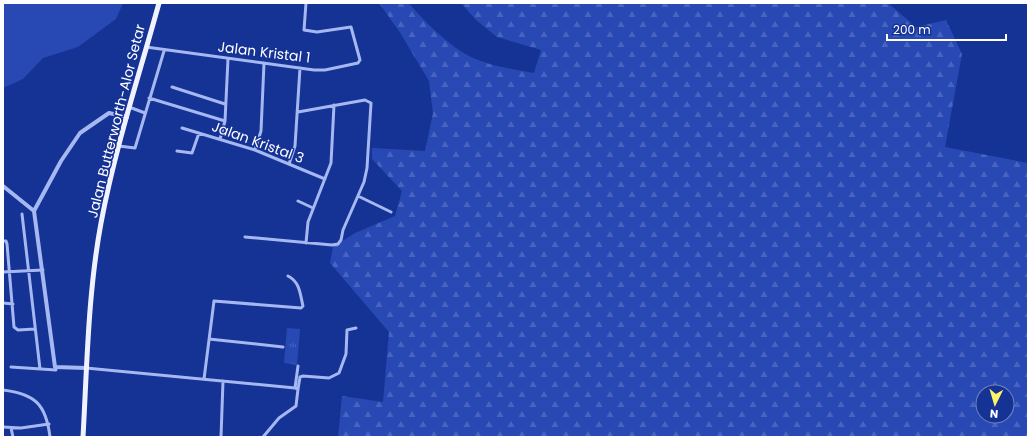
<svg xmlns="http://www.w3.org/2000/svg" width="1031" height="440" viewBox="0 0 1031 440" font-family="Poppins,sans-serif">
	<defs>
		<pattern id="forest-firs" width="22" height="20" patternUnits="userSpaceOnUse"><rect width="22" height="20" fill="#2849b4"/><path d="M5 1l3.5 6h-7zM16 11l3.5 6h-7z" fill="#4864bf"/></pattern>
		<pattern id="park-tufts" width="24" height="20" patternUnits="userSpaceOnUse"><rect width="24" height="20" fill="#2849b4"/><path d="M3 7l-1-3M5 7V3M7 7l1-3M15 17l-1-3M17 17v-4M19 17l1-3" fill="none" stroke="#4864bf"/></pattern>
	</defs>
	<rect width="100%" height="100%" fill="#153295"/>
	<!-- green -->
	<path fill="#2849b4" d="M3 3H123L116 19 78 47 43 58 23 79 3 88Z"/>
	<!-- forest -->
	<path fill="url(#forest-firs)" fill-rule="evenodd" d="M379 3H409C421 19 451 47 469 56 489 66 512 69 534 73L541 50 497 37 476 20 461 3H888L916 27 946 20 962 54 945 147 1028 163V437H338L342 396 383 402 389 332 330 263 333 247 355 233 395 216 402 191 372 159V148L425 151 433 113 429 81 401 34ZM983 392H1007V416H983Z"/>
	<!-- park -->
	<path fill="url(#park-tufts)" d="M287 328 300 329 297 365 284 363Z"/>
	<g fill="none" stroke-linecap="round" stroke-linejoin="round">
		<!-- minor -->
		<path stroke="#a5b8f2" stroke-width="3" d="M146 47 314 70H325L358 63 360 60 351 27 317 32 304 30 306 3
			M172 87 225 104
			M149 98 225 121
			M129 107 145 113
			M182 128 255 150 325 179
			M220 139 225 121 228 59
			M119 146 135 148 164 51
			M255 150 261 131 264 63
			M177 151 192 153 199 133
			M289 164 295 146 300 68
			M358 196 391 212
			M298 201 313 208
			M22 214 40 369
			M245 237 332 245 338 244 341 240 343 230 364 182 367 168 371 103 365 100 298 112
			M3 241H6L7 244 14 327 18 330 35 329
			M306 243 308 222 331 163 334 105
			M3 272 43 270
			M3 303 13 304
			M209 339 283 347
			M11 367 56 370
			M86 368 295 388
			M204 379 214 301 301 308 303 306C300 294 300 282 288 276
			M298 389 300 377 303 376 329 378 339 373 346 354 347 330 356 328
			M3 390C35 394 46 404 50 437
			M3 427 21 428 49 424
			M11 428 13 437
			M221 437 223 381
			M263 437 279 418 296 406 298 389 295 388 298 366"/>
		<!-- tertiary -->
		<path stroke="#a5b8f2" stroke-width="4" d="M3 186 34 211
			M34 211 55 367 86 368
			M34 211 61 161 80 133 109 113 127 117"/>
		<!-- primary -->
		<path stroke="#f0f3ff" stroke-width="5" d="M83 437C87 366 88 293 101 223 115 148 139 76 159 3"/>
	</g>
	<g text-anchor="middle" stroke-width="3" stroke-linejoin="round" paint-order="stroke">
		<!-- street labels -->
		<g font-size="14" fill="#fff" stroke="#153295">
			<text transform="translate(264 52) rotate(7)" y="5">Jalan Kristal 1</text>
			<text transform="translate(116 121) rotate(-76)" y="5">Jalan Butterworth-Alor Setar</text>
			<text transform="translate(258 142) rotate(20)" y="5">Jalan Kristal 3</text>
		</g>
	</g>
	<!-- border -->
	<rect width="1031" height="440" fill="none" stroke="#ffffff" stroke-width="8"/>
	<!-- north arrow -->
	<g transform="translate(995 404) rotate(185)"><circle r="19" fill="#153295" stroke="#7384bf"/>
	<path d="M0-3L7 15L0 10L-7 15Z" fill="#fff366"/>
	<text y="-6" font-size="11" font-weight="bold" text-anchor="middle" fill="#ffffff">N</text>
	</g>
	<!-- scale -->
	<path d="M887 34v6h119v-6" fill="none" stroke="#ffffff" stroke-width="2"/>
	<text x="893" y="34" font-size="12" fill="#ffffff" stroke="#153295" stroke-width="3" paint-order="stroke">200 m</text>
</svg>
